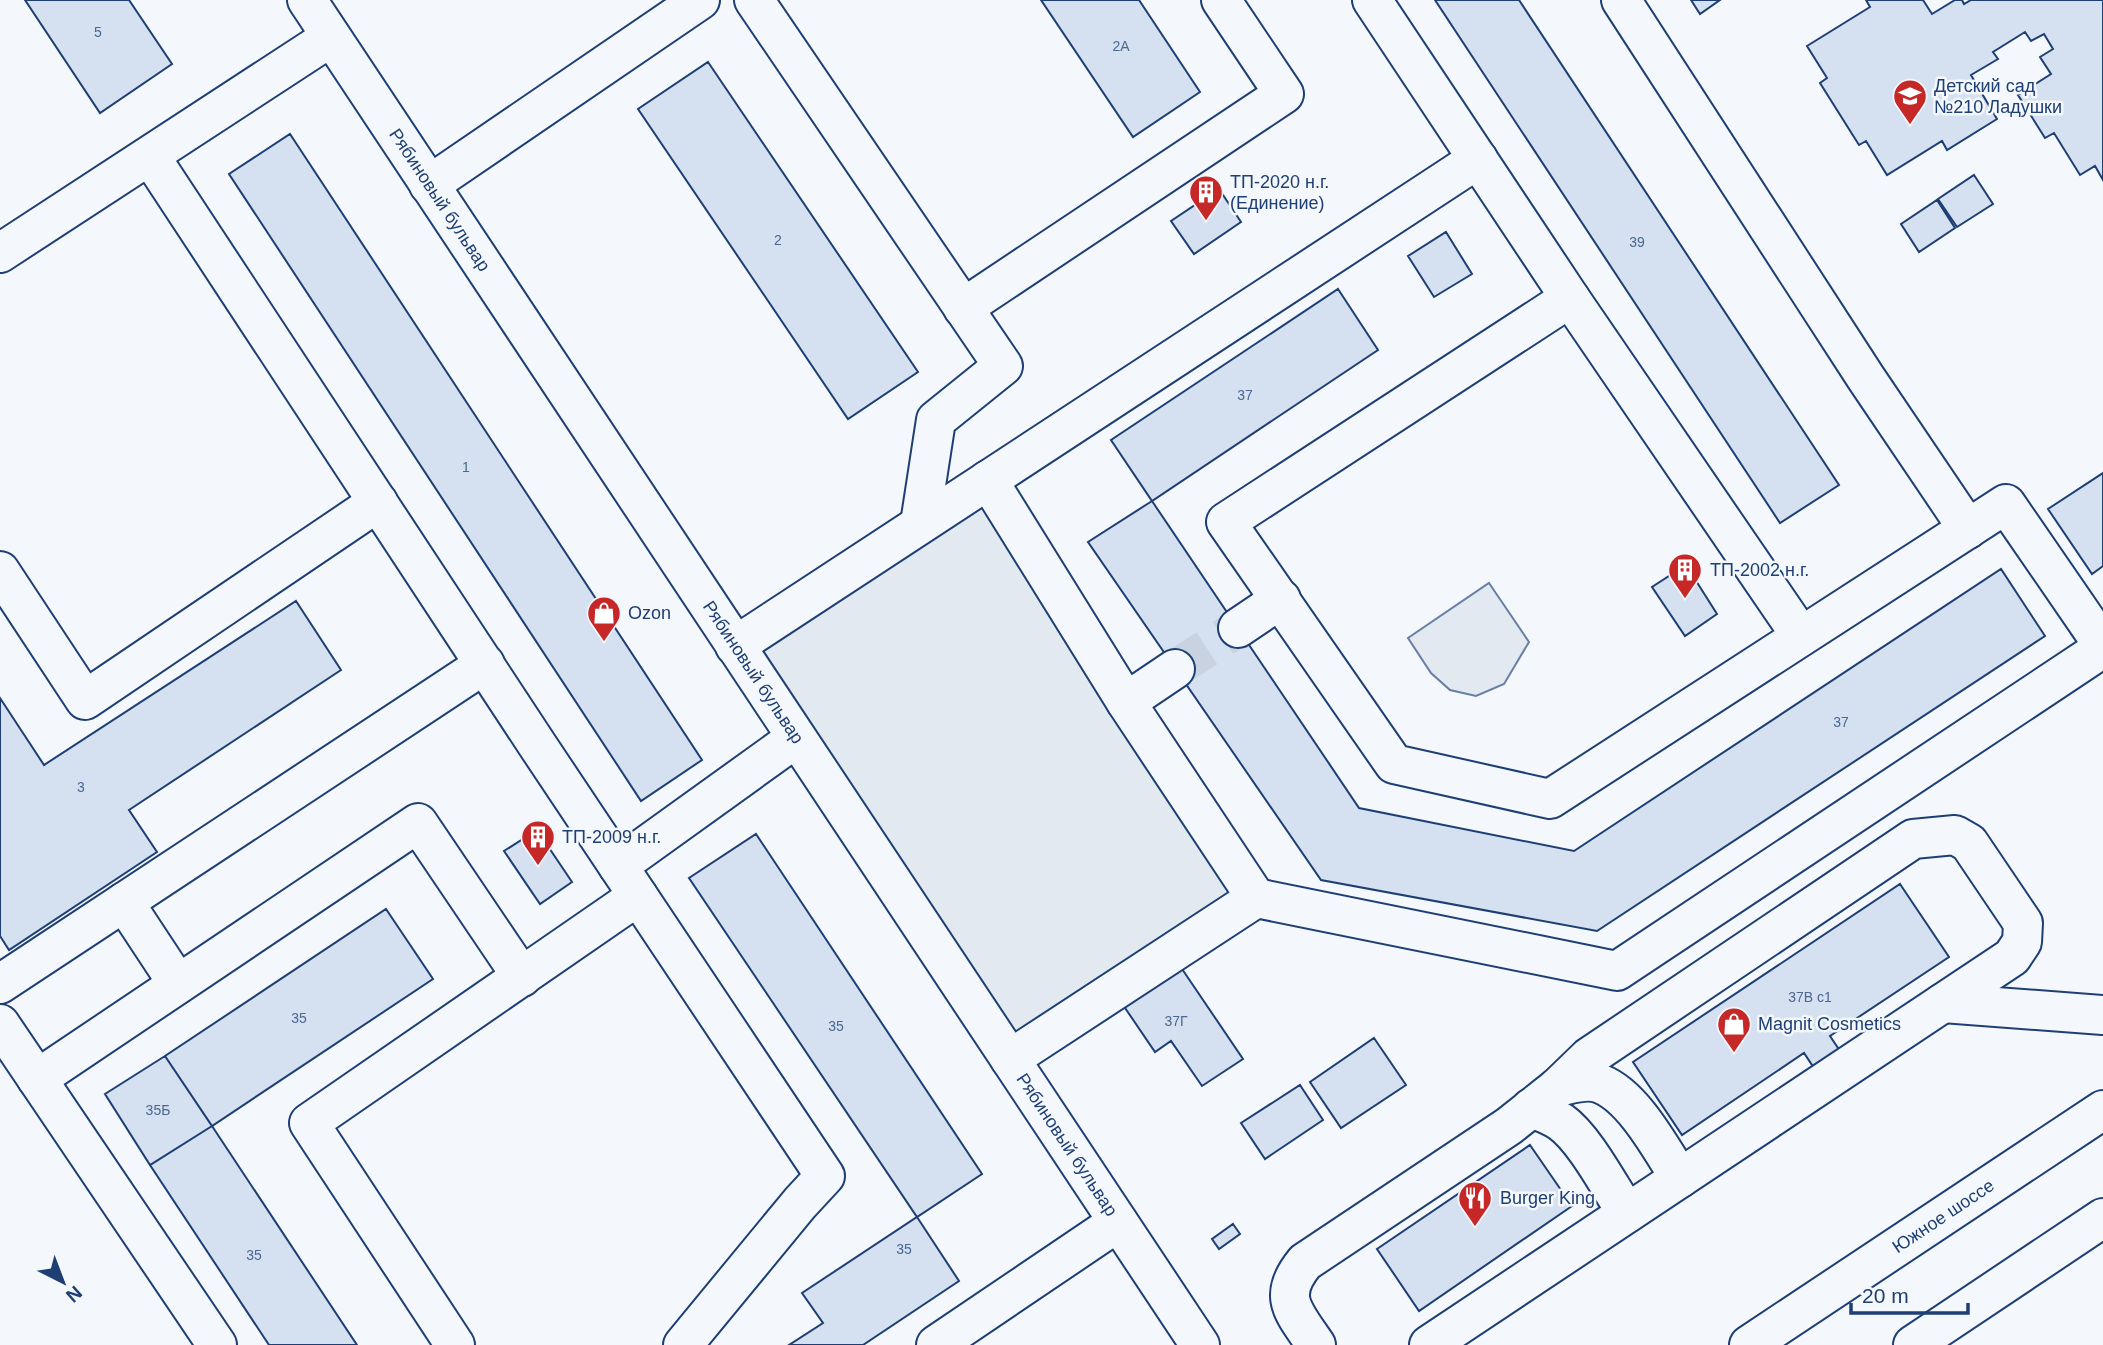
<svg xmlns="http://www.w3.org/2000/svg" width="2103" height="1345" viewBox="0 0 2103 1345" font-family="Arial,sans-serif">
	<rect width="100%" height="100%" fill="#f4f7fb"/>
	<!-- green -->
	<path fill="#e3e9f0" stroke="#687fa3" stroke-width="2" d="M988 480 1256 898 1010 1059 735 646Z
		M1489 583 1529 642 1504 684 1476 696 1450 690 1431 673 1408 638Z"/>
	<!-- building -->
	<path fill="#d5e0f0" stroke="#1d3f73" stroke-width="2" d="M25 0H129L172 64 100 113Z
		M1041 0H1139L1200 92 1133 137Z
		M1435 0H1519L1839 485 1780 523Z
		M1691 0H1720L1700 14Z
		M1866 0H1923L1932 14 1955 0H1962L1964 4 1971 0H2103V180L2095 166 2080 175 2054 133 2045 138 2018 95 2051 74 2040 57 2053 49 2044 34 2031 41 2025 32 1993 52 1998 59 1971 75 1997 119 1947 150 1942 141 1887 175 1866 141 1859 145 1820 83 1827 78 1807 46 1870 7Z
		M708 62 918 372 848 419 638 109Z
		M290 134 702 760 641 801 229 174Z
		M1974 175 1993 204 1957 227 1938 199Z
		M1219 189 1241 222 1194 254 1171 221Z
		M1937 200 1955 228 1919 252 1901 224Z
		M1446 232 1472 274 1434 297 1408 256Z
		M1338 289 1378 350 1152 501 1111 440Z
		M2103 473V566L2092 574 2048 509Z
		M1152 501 1359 808 1574 851 2001 569 2045 636 1597 931 1321 880 1088 542Z
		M1686 565 1717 614 1685 636 1652 587Z
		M296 601 341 670 129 810 157 852 9 950 0 936V698L44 765Z
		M537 830 572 882 540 904 504 851Z
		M756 834 982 1174 917 1217 689 878Z
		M1900 884 1949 957 1830 1036 1840 1051 1814 1068 1804 1053 1682 1135 1633 1062Z
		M386 909 433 979 212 1126 165 1056Z
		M1178 963 1243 1059 1202 1086 1171 1041 1155 1052 1121 1002Z
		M1374 1038 1406 1085 1341 1128 1310 1082Z
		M165 1056 212 1126 150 1165 105 1094Z
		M1300 1085 1323 1120 1265 1159 1241 1123Z
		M212 1126 357 1345H269L150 1165Z
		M1530 1145 1572 1206 1419 1311 1377 1249Z
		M917 1217 959 1281 863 1345H789L823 1323 802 1293Z
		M1233 1224 1240 1234 1219 1249 1212 1239Z"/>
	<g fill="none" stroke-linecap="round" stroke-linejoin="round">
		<!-- minor-tunnel -->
		<path stroke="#c9d2e0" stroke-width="38" stroke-dasharray="38 19" stroke-linecap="butt" d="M1175 669 1238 628"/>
		<!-- minor casing -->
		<g stroke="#1d3f73" stroke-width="42">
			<g id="minor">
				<path id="s1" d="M307 0 1200 1345"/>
				<path d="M754 0 1003 366 936 420 920 524"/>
				<path d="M1372 0 1570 298"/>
				<path d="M1621 0 1866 378 1968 529"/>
				<path d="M150 156 538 746 825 1176 800 1203 683 1345"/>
				<path d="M429 185 700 0"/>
				<path d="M0 253 331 37"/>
				<path d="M963 308 1284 94 1221 0"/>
				<path d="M988 480 1126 702 1256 898"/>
				<path d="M0 571 85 700 378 502"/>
				<path d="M1238 628 1281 599"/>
				<path d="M1801 636 1570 298 1226 522 1394 764 1550 799 2006 504 2103 645"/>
				<path d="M735 646 1478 159"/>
				<path d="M1126 702 1175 669"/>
				<path d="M618 866 796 738"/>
				<path d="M124 902 178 984"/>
				<path d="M0 984 485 664"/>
				<path d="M1943 1003 2103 1015"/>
				<path d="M0 1024 217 1345"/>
				<path d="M1010 1059 1256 898 1617 971 2103 648"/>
				<path d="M37 1079 418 823 522 977"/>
				<path d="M1558 1087C1572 1084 1587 1078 1601 1084 1634 1097 1661 1149 1680 1178"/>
				<path d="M1531 1108C1542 1112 1552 1116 1561 1122 1585 1139 1610 1188 1627 1213"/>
				<path d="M455 1345 309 1123 638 896"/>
				<path d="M936 1345 1118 1222"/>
				<path d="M1316 1345C1294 1312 1276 1297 1305 1262L1509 1126 1558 1087 1589 1057 1913 839 1955 835 1969 843 2023 923 2022 942 2012 957 1429 1345"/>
			</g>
		</g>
		<!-- major casing -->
		<g stroke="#1d3f73" stroke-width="42">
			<g id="major">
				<path id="s2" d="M1749 1345 2103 1110"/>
				<path d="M1913 1345 2103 1218"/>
			</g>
		</g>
		<!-- minor -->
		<use href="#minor" stroke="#f4f7fb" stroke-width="38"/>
		<!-- major -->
		<use href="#major" stroke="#f4f7fb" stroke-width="38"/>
	</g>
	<!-- icons -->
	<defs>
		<g id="school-pin" transform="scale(1.75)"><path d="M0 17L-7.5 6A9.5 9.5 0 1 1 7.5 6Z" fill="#c62828" stroke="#f4f7fb"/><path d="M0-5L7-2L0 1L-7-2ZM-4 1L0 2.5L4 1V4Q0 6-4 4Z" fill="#fff"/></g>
		<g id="building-pin" transform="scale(1.75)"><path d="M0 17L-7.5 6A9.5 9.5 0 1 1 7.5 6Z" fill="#c62828" stroke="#f4f7fb"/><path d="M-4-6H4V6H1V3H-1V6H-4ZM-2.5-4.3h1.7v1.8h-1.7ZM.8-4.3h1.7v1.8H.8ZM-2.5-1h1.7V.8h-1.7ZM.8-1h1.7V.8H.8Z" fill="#fff"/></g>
		<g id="shop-pin" transform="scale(1.75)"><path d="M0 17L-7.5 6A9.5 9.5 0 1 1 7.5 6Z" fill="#c62828" stroke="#f4f7fb"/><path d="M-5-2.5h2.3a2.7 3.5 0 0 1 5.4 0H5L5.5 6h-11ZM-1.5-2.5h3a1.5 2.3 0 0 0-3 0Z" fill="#fff"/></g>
		<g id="restaurant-pin" transform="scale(1.75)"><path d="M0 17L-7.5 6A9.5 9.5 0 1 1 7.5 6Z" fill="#c62828" stroke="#f4f7fb"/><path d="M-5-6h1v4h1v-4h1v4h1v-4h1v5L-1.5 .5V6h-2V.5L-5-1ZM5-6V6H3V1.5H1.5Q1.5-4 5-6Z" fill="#fff"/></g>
	</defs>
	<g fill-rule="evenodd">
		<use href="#school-pin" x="1910" y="96"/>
		<use href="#building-pin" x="1206" y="192"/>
		<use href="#building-pin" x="1685" y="570"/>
		<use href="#shop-pin" x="604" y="613"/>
		<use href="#building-pin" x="538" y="837"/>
		<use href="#shop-pin" x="1734" y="1024"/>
		<use href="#restaurant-pin" x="1475" y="1198"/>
	</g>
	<g text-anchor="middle" stroke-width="5" stroke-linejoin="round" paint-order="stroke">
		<!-- number labels -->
		<g font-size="14" fill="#4b6792">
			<text x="98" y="37">5</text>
			<text x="1121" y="51">2А</text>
			<text x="778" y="245">2</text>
			<text x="1637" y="247">39</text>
			<text x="1245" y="400">37</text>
			<text x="466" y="472">1</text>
			<text x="1841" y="727">37</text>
			<text x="81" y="792">3</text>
			<text x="1810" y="1002">37В с1</text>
			<text x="299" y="1023">35</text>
			<text x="1176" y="1026">37Г</text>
			<text x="836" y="1031">35</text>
			<text x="158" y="1115">35Б</text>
			<text x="904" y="1254">35</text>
			<text x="254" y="1260">35</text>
		</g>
		<!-- poi labels -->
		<g font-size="18" fill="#1d3f73" stroke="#f4f7fb" text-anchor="start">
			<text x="1934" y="92">Детский сад<tspan x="1934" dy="21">№210 Ладушки</tspan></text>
			<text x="1230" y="188">ТП-2020 н.г.<tspan x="1230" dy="21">(Единение)</tspan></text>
			<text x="1710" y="576">ТП-2002 н.г.</text>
			<text x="628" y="619">Ozon</text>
			<text x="562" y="843">ТП-2009 н.г.</text>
			<text x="1758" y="1030">Magnit Cosmetics</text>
			<text x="1500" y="1204">Burger King</text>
		</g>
		<!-- street labels -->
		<g font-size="18" fill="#1d3f73" stroke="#f4f7fb">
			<text dy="6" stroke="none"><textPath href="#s1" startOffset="240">Рябиновый бульвар</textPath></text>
			<text dy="6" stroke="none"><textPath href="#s1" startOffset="807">Рябиновый бульвар</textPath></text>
			<text dy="6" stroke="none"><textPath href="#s1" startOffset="1374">Рябиновый бульвар</textPath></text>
			<text dy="6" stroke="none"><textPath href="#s2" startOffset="233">Южное шоссе</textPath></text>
		</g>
	</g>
	<!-- north arrow -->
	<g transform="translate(63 1282) rotate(138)" stroke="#f4f7fb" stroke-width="5" paint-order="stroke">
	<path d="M0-5L12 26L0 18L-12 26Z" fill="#1d3f73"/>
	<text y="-10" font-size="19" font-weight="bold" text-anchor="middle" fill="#1d3f73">N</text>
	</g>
	<!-- scale -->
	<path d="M1851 1303v10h117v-10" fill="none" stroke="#1d3f73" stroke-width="3.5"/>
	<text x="1862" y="1303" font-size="21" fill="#1d3f73" stroke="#f4f7fb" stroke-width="5" paint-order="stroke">20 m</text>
</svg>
